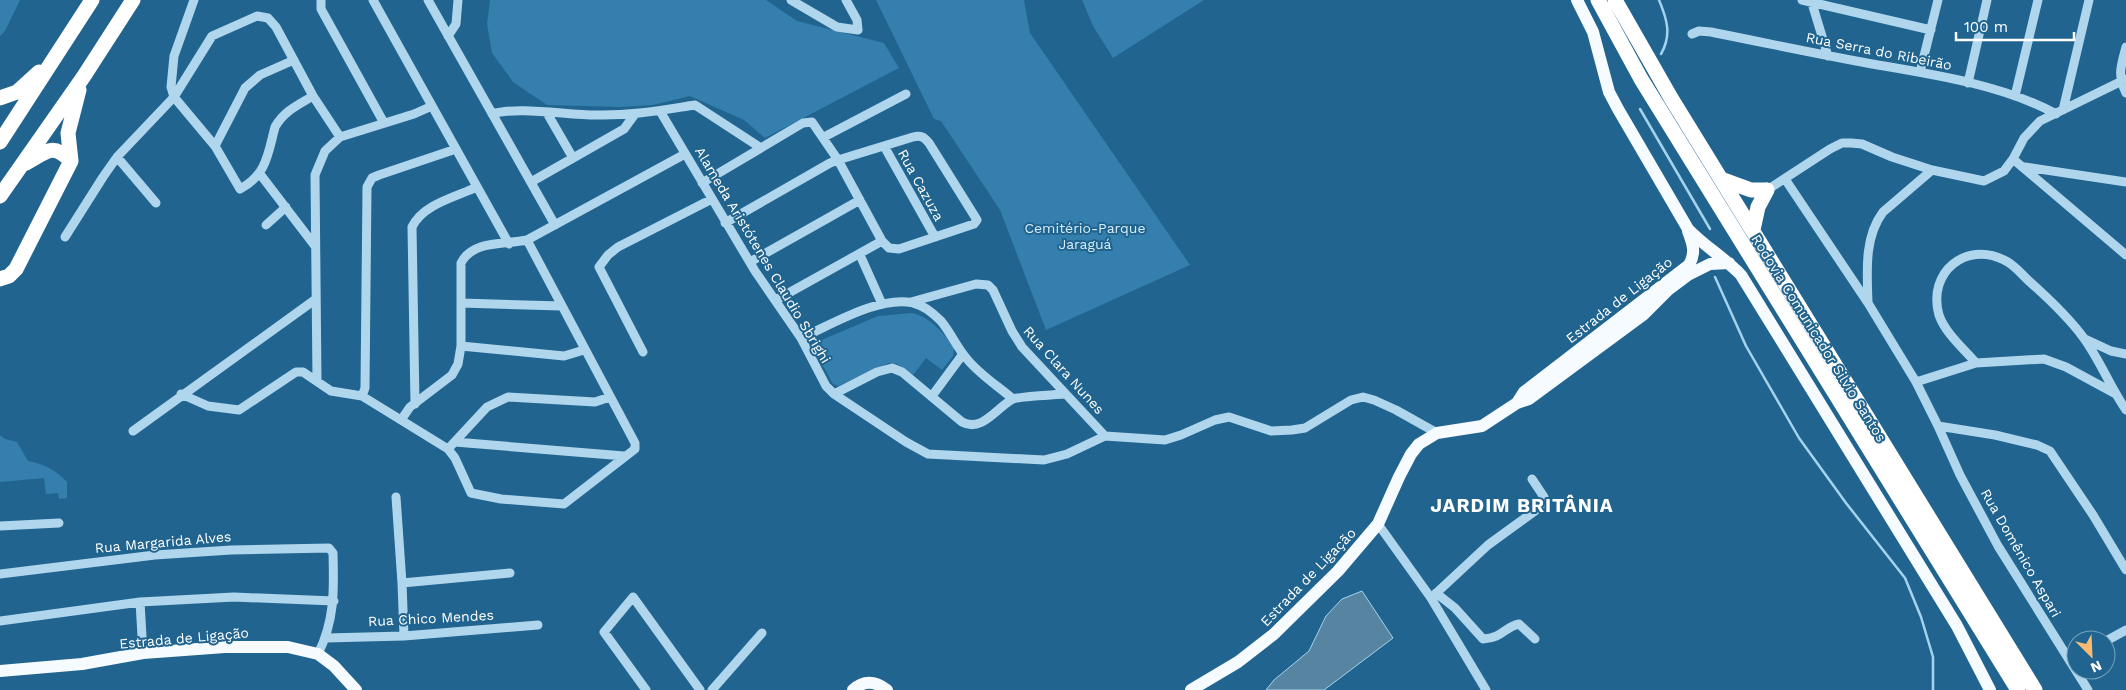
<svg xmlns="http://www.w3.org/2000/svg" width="2126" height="690" viewBox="0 0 2126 690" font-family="'Work Sans',sans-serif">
	<rect width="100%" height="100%" fill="#20648f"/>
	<!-- green -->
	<path fill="#347fad" d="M0 0H20L5 31 0 36Z
		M490 0H766L797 21 884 43 899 68 765 138 744 120 690 96 653 105 621 107 547 105 513 82 492 53 487 24Z
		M876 0H1024L1030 33 1190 265 1046 330 1000 210 941 121 934 119Z
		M1082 0H1204L1113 58 1093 26Z
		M912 313C929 316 945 334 954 348L953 356 942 370 926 358 913 375 897 364 889 363 838 386 833 384 813 348 817 342 878 316Z
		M0 435 5 439 17 442 28 461C44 464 56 470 67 482V498L59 499 58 493 46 494 44 478 0 482Z"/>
	<!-- water -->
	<path fill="#5684a1" stroke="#a4d3ee" d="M1362 591 1393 638 1324 690H1266L1274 680 1309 651 1326 616 1342 599Z"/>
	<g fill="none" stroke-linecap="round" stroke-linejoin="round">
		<!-- stream -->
		<path stroke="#a4d3ee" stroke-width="2.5" d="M1659 0C1667 19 1672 35 1661 54
			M1640 109 1710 229
			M1715 277 1746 346 1799 438 1846 503 1905 578 1921 617 1933 657V690"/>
		<!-- minor -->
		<path stroke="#b0d6ed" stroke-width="9" d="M194 0 174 56 171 87 174 97 215 146 240 189C267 175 268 153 275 127 284 111 298 105 313 96
			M321 0V9L384 123
			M373 0 509 244
			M428 0 555 225
			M791 0 837 27 858 30 857 20 846 0
			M1802 0 1931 30
			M1811 0 1828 56
			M1692 34 1699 31 1711 32C1765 43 1818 54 1872 64 1931 74 2004 85 2056 114
			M448 36 456 24 458 0
			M2126 47C2121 66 2117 75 2126 93
			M1920 72 1938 0
			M1968 83 1987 0
			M2015 96 2038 0
			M2063 110 2089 0
			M660 111 755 271 801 338 826 386 834 394 906 442 928 454 1044 460 1067 454 1105 436 1165 440 1181 435 1215 420 1229 417 1271 431 1292 430 1305 428 1351 400 1363 397 1374 400 1396 410 1437 433
			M547 113 573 158
			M492 114C518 106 566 115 596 115 630 116 662 110 695 105L761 148
			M824 137 906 94
			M215 146 245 88 260 75 294 60
			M884 146 935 237
			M117 157 156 203
			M2013 159 2126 255
			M2025 167 2126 182
			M260 174 315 246
			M1785 179 1868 303 1916 382 1938 426 1960 475 1998 546 2088 690
			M531 182 624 129 635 114
			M702 183 803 123 812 122 838 160 882 241 889 248 899 249 974 224 977 220 929 143C924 137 921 135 913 137L838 160 830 163 725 223
			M1767 190 1830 149 1842 143H1851L1862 144 1892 157 1932 170 1984 181 2004 171 2013 159 2024 138 2040 121 2126 79
			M266 225 286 207
			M65 237 103 177 117 157 174 97 212 36 257 16 268 18 276 27 313 96 340 137
			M860 255 882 304
			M750 262 860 200
			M776 300 882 241
			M911 302 976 284 988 285 993 290 1012 331 1022 347 1105 436
			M461 303 561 306
			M1868 303C1867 272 1864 237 1883 212L1932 170
			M801 338C831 325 880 295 913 303 923 305 934 314 941 321 951 333 957 348 967 359 980 375 998 386 1013 399
			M2085 339 2111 351 2126 354
			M461 346 564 356 584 350
			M643 352 599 267 608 255 618 247 712 199
			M1976 363C1964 349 1945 333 1939 315 1927 272 1966 241 2004 260 2014 264 2022 275 2030 282 2049 299 2068 317 2083 337 2100 360 2110 387 2126 410
			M317 380 315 175 325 151 340 137 414 114 432 106
			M1916 382 1976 363 2044 359 2066 367 2114 393
			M181 394 208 406 239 410 296 372H303L331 391 362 396 448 449 455 458 471 493 501 499 564 504 635 449V443L527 240
			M834 394 877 372 892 368 902 372 962 422C982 433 997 407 1013 399 1020 396 1054 395 1064 394
			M362 396 365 388 367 187 372 178 379 175 456 149
			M932 396 963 354
			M415 404 412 227C423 204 456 197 477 187
			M401 420 410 407 452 375 458 364 461 346V263C473 240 504 245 527 240L685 154
			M1938 426 1995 435 2037 445 2050 451 2093 515 2126 570
			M133 431 316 299
			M455 442 624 456
			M448 449 487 407 508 397 595 402 610 397
			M396 497 402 583 404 636
			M1378 524 1431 598 1486 690
			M0 526 59 523
			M0 574 155 555 231 550 329 548 333 553C334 590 335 620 318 654
			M402 583 510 573
			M1436 593 1455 608 1483 639C1503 638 1504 627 1519 624L1535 639
			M1431 598 1488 545 1539 508 1543 503 1544 497 1532 479
			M140 602 143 653
			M0 621 140 602 234 597 334 601
			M326 638 404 636 538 625
			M2106 641 2126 630
			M646 690 604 632 633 597 700 690
			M712 690 762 633"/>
		<!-- major -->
		<path stroke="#f6fbff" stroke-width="12" d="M1577 0 1593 32 1609 92 1618 109 1688 229C1704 246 1725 258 1741 275L1957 626 1990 690
			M1517 403 1524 392 1689 265C1696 253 1693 244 1688 231
			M0 671 82 664 143 653 225 647H288L318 654 334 666 356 690
			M853 690C864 680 875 681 887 690
			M1191 690 1238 662 1274 634 1338 571 1378 524 1399 477 1411 454 1419 444 1437 433 1482 426 1517 403 1529 399 1643 315 1668 290 1688 275 1710 264 1729 263"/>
		<!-- highway -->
		<path stroke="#fff" stroke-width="15" d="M1598 0 1641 79 2018 690
			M1615 0 1671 98 2035 690
			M0 98 17 92 39 72
			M0 142 92 0
			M26 163C47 152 52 142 71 161
			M1721 179 1751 190H1767
			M0 196 84 76 133 0
			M1753 230 1758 207 1767 190
			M0 279 9 276 16 269 71 161 68 133 79 90"/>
	</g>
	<g text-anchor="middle" stroke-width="4" stroke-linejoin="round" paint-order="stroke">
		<!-- street labels -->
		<g font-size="14" fill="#fff" stroke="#20648f">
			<text transform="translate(1879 51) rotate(11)" y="5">Rua Serra do Ribeirão</text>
			<text transform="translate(921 185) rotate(61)" y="5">Rua Cazuza</text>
			<text transform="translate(763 255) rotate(59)" y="5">Alameda Aristótenes Claudio Sbrighi</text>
			<text transform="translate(1619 300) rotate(-38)" y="5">Estrada de Ligação</text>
			<text transform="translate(1819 338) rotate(58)" y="5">Rodovia Comunicador Silvio Santos</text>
			<text transform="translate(1064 370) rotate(48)" y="5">Rua Clara Nunes</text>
			<text transform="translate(163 542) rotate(-5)" y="5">Rua Margarida Alves</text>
			<text transform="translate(2021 553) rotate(60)" y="5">Rua Domênico Aspari</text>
			<text transform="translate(1308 577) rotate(-46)" y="5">Estrada de Ligação</text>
			<text transform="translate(431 618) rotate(-3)" y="5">Rua Chico Mendes</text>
			<text transform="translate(184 638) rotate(-5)" y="5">Estrada de Ligação</text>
		</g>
		<!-- park labels -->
		<g font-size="14" fill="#d5ecf9" stroke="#20648f">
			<text x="1085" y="233">Cemitério-Parque<tspan x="1085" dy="16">Jaraguá</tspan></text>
		</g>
		<!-- district labels -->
		<g font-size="19" font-weight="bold" letter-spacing="1" fill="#fff" stroke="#20648f">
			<text x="1522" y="512">JARDIM BRITÂNIA</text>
		</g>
	</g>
	<!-- north arrow -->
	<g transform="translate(2091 655) rotate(156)"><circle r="24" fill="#20648f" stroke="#79a2bc"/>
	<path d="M0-4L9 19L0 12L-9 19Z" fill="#fabb71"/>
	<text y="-8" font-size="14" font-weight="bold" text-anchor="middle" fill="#ffffff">N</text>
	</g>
	<!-- scale -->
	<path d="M1956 32v8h118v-8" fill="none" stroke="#ffffff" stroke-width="2.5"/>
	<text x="1964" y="32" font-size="15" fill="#ffffff" stroke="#20648f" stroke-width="4" paint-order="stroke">100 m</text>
</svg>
